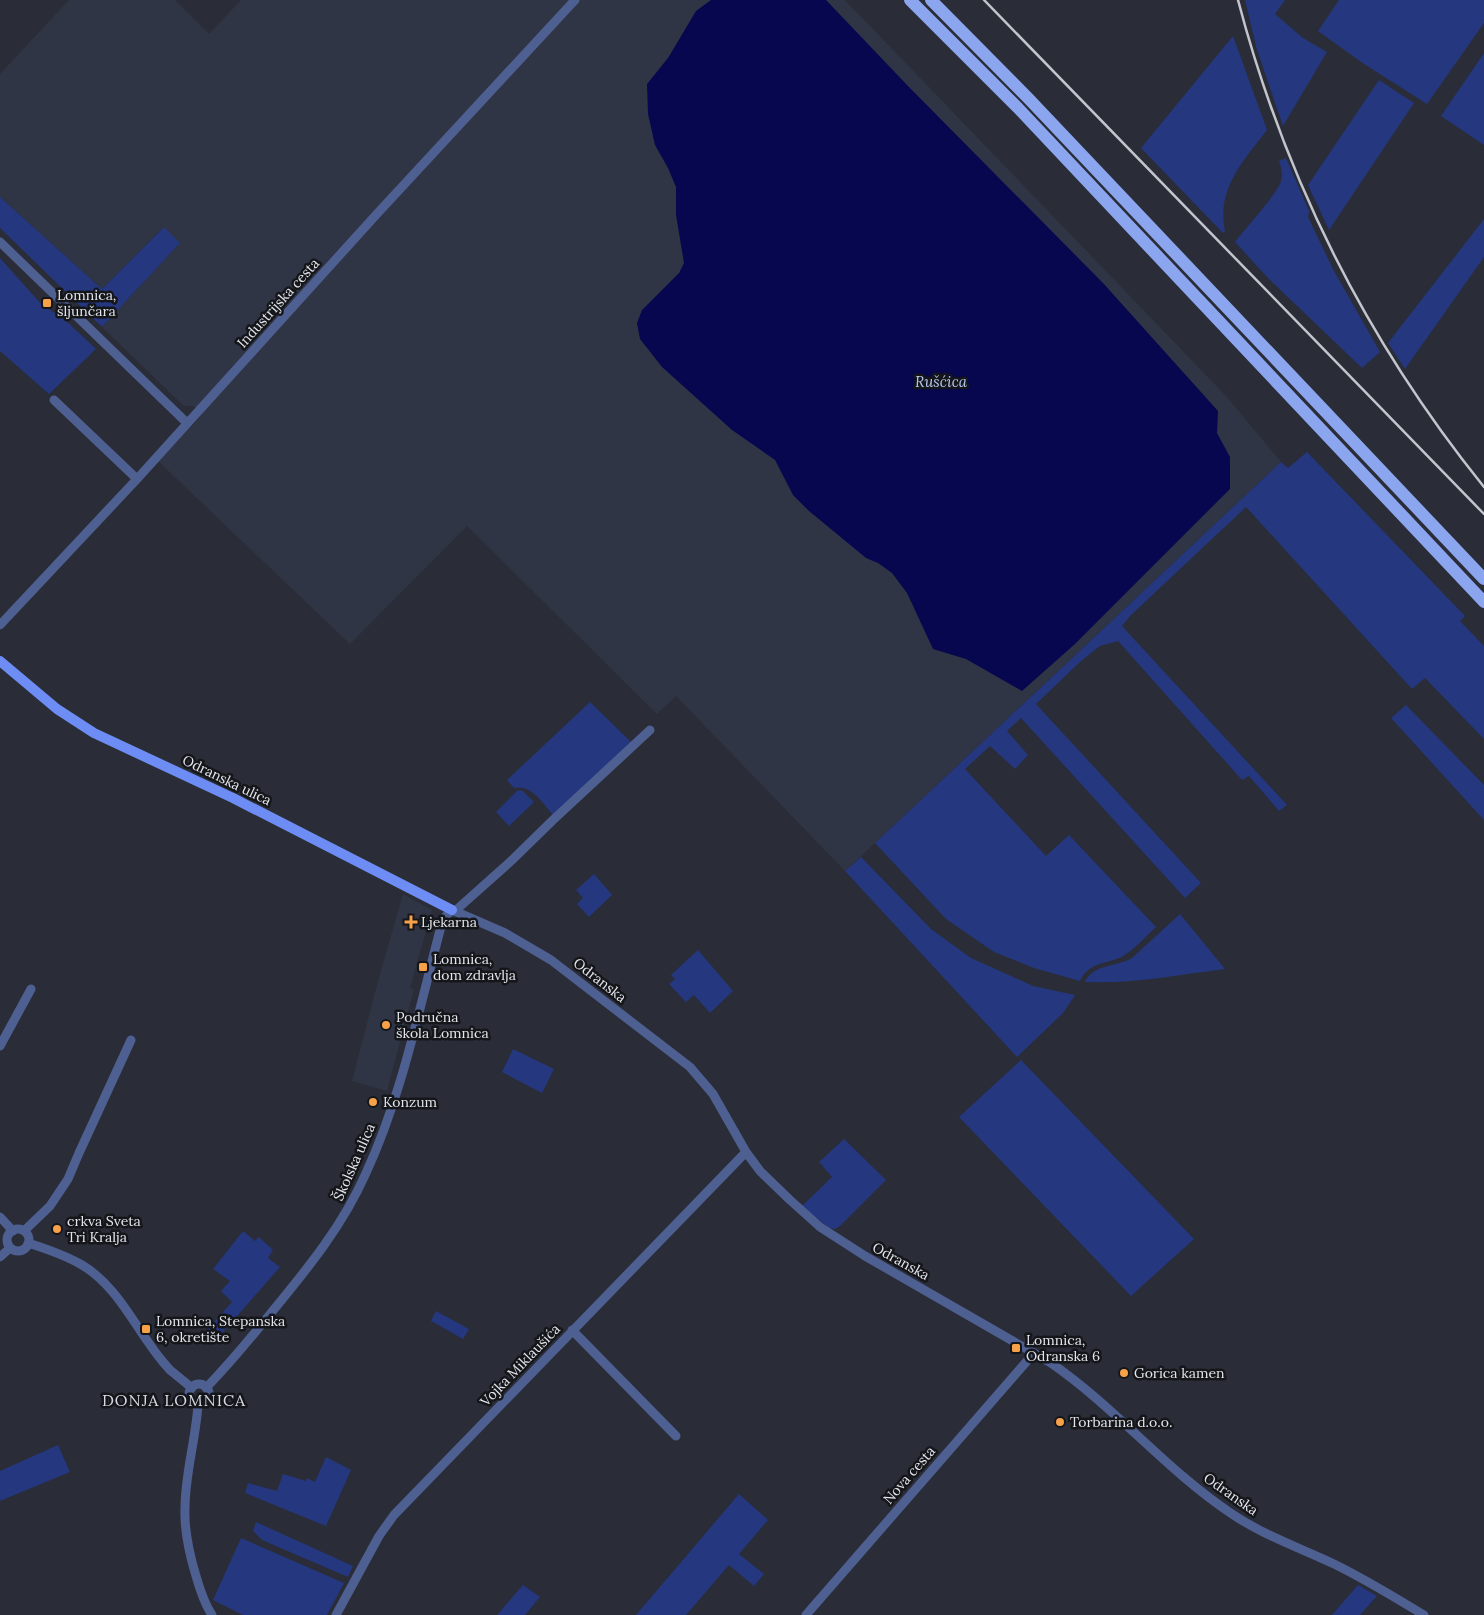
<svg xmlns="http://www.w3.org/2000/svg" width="1484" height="1615" viewBox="0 0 1484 1615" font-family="Lora,serif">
	<rect width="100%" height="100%" fill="#2a2d37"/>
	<!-- built -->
	<path fill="#303545" d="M69 0H175L209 34 241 0H845L1227 397 1281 462 845 871 676 696 657 714 467 526 350 644 158 461 202 415 193 406H184L102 327 180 243 163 227 102 289 0 197V74Z
		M403 894 432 910 410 988 414 989 387 1091 352 1081 378 981Z"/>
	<!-- green -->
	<path fill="#24377f" d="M1245 0H1285L1275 14 1303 38 1327 52 1283 126 1257 50Z
		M1339 0H1484V23L1427 104 1364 64 1318 31Z
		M1233 36 1267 130C1244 160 1216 189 1225 231L1223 233 1141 148Z
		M1484 53V145L1441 116Z
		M1379 80 1414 103 1329 230 1308 185Z
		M1286 158 1309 211 1308 217 1334 271 1380 352 1362 368 1268 278 1235 242C1244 230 1278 193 1281 181 1283 174 1281 167 1279 161Z
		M0 197 102 289 164 227 180 243 102 327 0 228Z
		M1484 219V257L1405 369 1388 343Z
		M0 258 42 305 63 318 96 349 49 394 0 351Z
		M1307 452 1465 616 1460 621 1484 646V739L1425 678 1412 689 1246 507 1130 616 1122 626 1287 805 1279 811 1249 776 1242 780 1118 641 1100 646 1081 661 1036 704 1201 883 1185 898 1021 718 1007 731 1028 755 1015 769 990 746 965 769 1046 856 1069 835 1156 927C1146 936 1137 947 1126 954 1111 965 1089 960 1080 981L1034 968 994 952 946 919 875 843 1281 462 1288 468Z
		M590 702 632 743 554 816C543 804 532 784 514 788L507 780Z
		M1406 705 1484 785V820L1391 718Z
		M522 790 534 802 509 826 496 812 517 791Z
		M861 857 931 929 971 958 1033 986 1075 995 1063 1013 1017 1057 845 871Z
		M594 874 612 895 589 917 577 904 583 898 576 890Z
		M1180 914 1225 969C1178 975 1132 984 1085 982 1093 964 1116 967 1132 958Z
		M698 950 733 991 710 1013 694 995 686 1002 669 984 675 979 671 975Z
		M513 1049 554 1069 542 1093 502 1072Z
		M1021 1060 1194 1239 1131 1296 959 1117Z
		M844 1139 886 1180 840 1226 835 1229 829 1228 802 1206 832 1177 819 1162Z
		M243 1231 255 1241 259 1237 273 1250 268 1258 280 1267 216 1340 207 1330 232 1302 221 1291 230 1281 213 1269Z
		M436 1311 469 1329 463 1339 431 1321Z
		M58 1445 70 1472 0 1501V1471Z
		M326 1457 351 1470 326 1526 245 1493 248 1483 277 1491 283 1474 306 1481 307 1478 315 1482Z
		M739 1494 768 1520 739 1554 764 1574 754 1586 729 1565 686 1615H636Z
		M256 1522 353 1566 348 1577 262 1540 253 1531Z
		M241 1538 344 1583 327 1615H243L213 1600Z
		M523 1585 540 1597 525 1615H497Z
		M1358 1585 1377 1596 1360 1615H1332Z"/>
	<!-- water -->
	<path fill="#070750" d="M711 0H826L908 86 1103 283 1218 411 1217 433 1230 457V489L1075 644 1022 691 966 659 933 649 907 593 892 573 878 563 866 558 809 511 793 495 775 460 732 430 662 367 640 339 637 323 642 310 679 273 684 263 676 215V187L668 168 655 145 648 114 647 84 668 58 696 11Z"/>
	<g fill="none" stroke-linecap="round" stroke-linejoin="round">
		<!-- minor -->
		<path stroke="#4e5f91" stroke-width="9" d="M0 242 187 423
			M54 400 137 479
			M0 625 137 479 375 216 575 0
			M455 911 511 861 553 820 650 730
			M0 1046 31 989
			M0 1217 13 1231
			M7 1240a11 11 0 1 1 22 0a11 11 0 1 1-22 0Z
			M24 1231 50 1206 68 1179 79 1153 131 1040
			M28 1243C47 1249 65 1255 82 1265 119 1287 136 1330 163 1362L170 1370 192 1388
			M0 1257 10 1248
			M572 1330 676 1436
			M189 1394a10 10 0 1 1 20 0a10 10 0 1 1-20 0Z
			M206 1388C229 1364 250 1339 271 1313 308 1268 342 1227 366 1173 403 1093 420 1004 443 919L452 910 505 933 551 960 690 1067 713 1094 746 1152 760 1171 790 1200 820 1227 865 1256 1051 1363C1116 1408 1166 1470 1232 1514 1263 1535 1300 1548 1334 1564 1365 1579 1394 1597 1424 1615
			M198 1404C196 1439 185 1473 185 1508 184 1531 189 1553 196 1576 200 1590 204 1603 212 1615
			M336 1615 379 1536 394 1515 746 1152
			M806 1615 1034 1353"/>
		<!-- major -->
		<path stroke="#6d8df4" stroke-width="10" d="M0 661 57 709 94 733 233 798 452 910"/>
		<!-- highway -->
		<path stroke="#8ba5ee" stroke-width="12" d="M910 0 1018 108 1484 602
			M931 0 1028 98 1484 579"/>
		<!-- rail -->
		<path stroke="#c2c5cc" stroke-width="2.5" d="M984 0 1484 514
			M1238 0C1285 179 1368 343 1484 487"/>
	</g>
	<!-- markers -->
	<g fill="#f7a149" stroke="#14161a" stroke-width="2">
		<rect x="42" y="298" width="10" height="10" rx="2.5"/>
		<path d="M408.5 914.5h5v5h5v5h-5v5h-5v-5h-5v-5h5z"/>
		<rect x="418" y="962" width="10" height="10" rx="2.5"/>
		<circle cx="386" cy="1025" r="5"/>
		<circle cx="373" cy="1102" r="5"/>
		<circle cx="57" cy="1229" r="5"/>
		<rect x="141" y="1324" width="10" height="10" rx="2.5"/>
		<rect x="1011" y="1343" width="10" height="10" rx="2.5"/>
		<circle cx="1124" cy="1373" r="5"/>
		<circle cx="1060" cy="1422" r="5"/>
	</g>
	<g text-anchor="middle" stroke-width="5" stroke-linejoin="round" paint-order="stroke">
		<!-- poi labels -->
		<g font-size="14" fill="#e4e6ed" stroke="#14161a" text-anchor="start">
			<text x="57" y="300">Lomnica,<tspan x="57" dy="16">šljunčara</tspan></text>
			<text x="421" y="927">Ljekarna</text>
			<text x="433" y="964">Lomnica,<tspan x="433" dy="16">dom zdravlja</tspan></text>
			<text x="396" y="1022">Područna<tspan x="396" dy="16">škola Lomnica</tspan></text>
			<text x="383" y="1107">Konzum</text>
			<text x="67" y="1226">crkva Sveta<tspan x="67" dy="16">Tri Kralja</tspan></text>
			<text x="156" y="1326">Lomnica, Stepanska<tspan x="156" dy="16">6, okretište</tspan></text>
			<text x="1026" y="1345">Lomnica,<tspan x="1026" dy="16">Odranska 6</tspan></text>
			<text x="1134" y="1378">Gorica kamen</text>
			<text x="1070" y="1427">Torbarina d.o.o.</text>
		</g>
		<!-- street labels -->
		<g font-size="14" fill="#e4e6ed" stroke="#14161a">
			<text transform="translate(278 303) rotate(-48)" y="5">Industrijska cesta</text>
			<text transform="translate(227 780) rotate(26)" y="5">Odranska ulica</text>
			<text transform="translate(600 980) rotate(38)" y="5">Odranska</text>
			<text transform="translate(354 1162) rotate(-66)" y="5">Školska ulica</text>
			<text transform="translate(901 1261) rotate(29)" y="5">Odranska</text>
			<text transform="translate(520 1365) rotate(-46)" y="5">Vojka Miklaušića</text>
			<text transform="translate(909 1475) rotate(-49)" y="5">Nova cesta</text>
			<text transform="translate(1231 1494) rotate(35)" y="5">Odranska</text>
		</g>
		<!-- water labels -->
		<g font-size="15" font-style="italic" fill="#b5c5ef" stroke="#14161a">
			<text x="941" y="387">Rušćica</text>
		</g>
		<!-- quarter labels -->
		<g font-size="16" letter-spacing="1" fill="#d5dae6" stroke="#14161a">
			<text x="174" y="1406">DONJA LOMNICA</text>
		</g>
	</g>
</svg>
